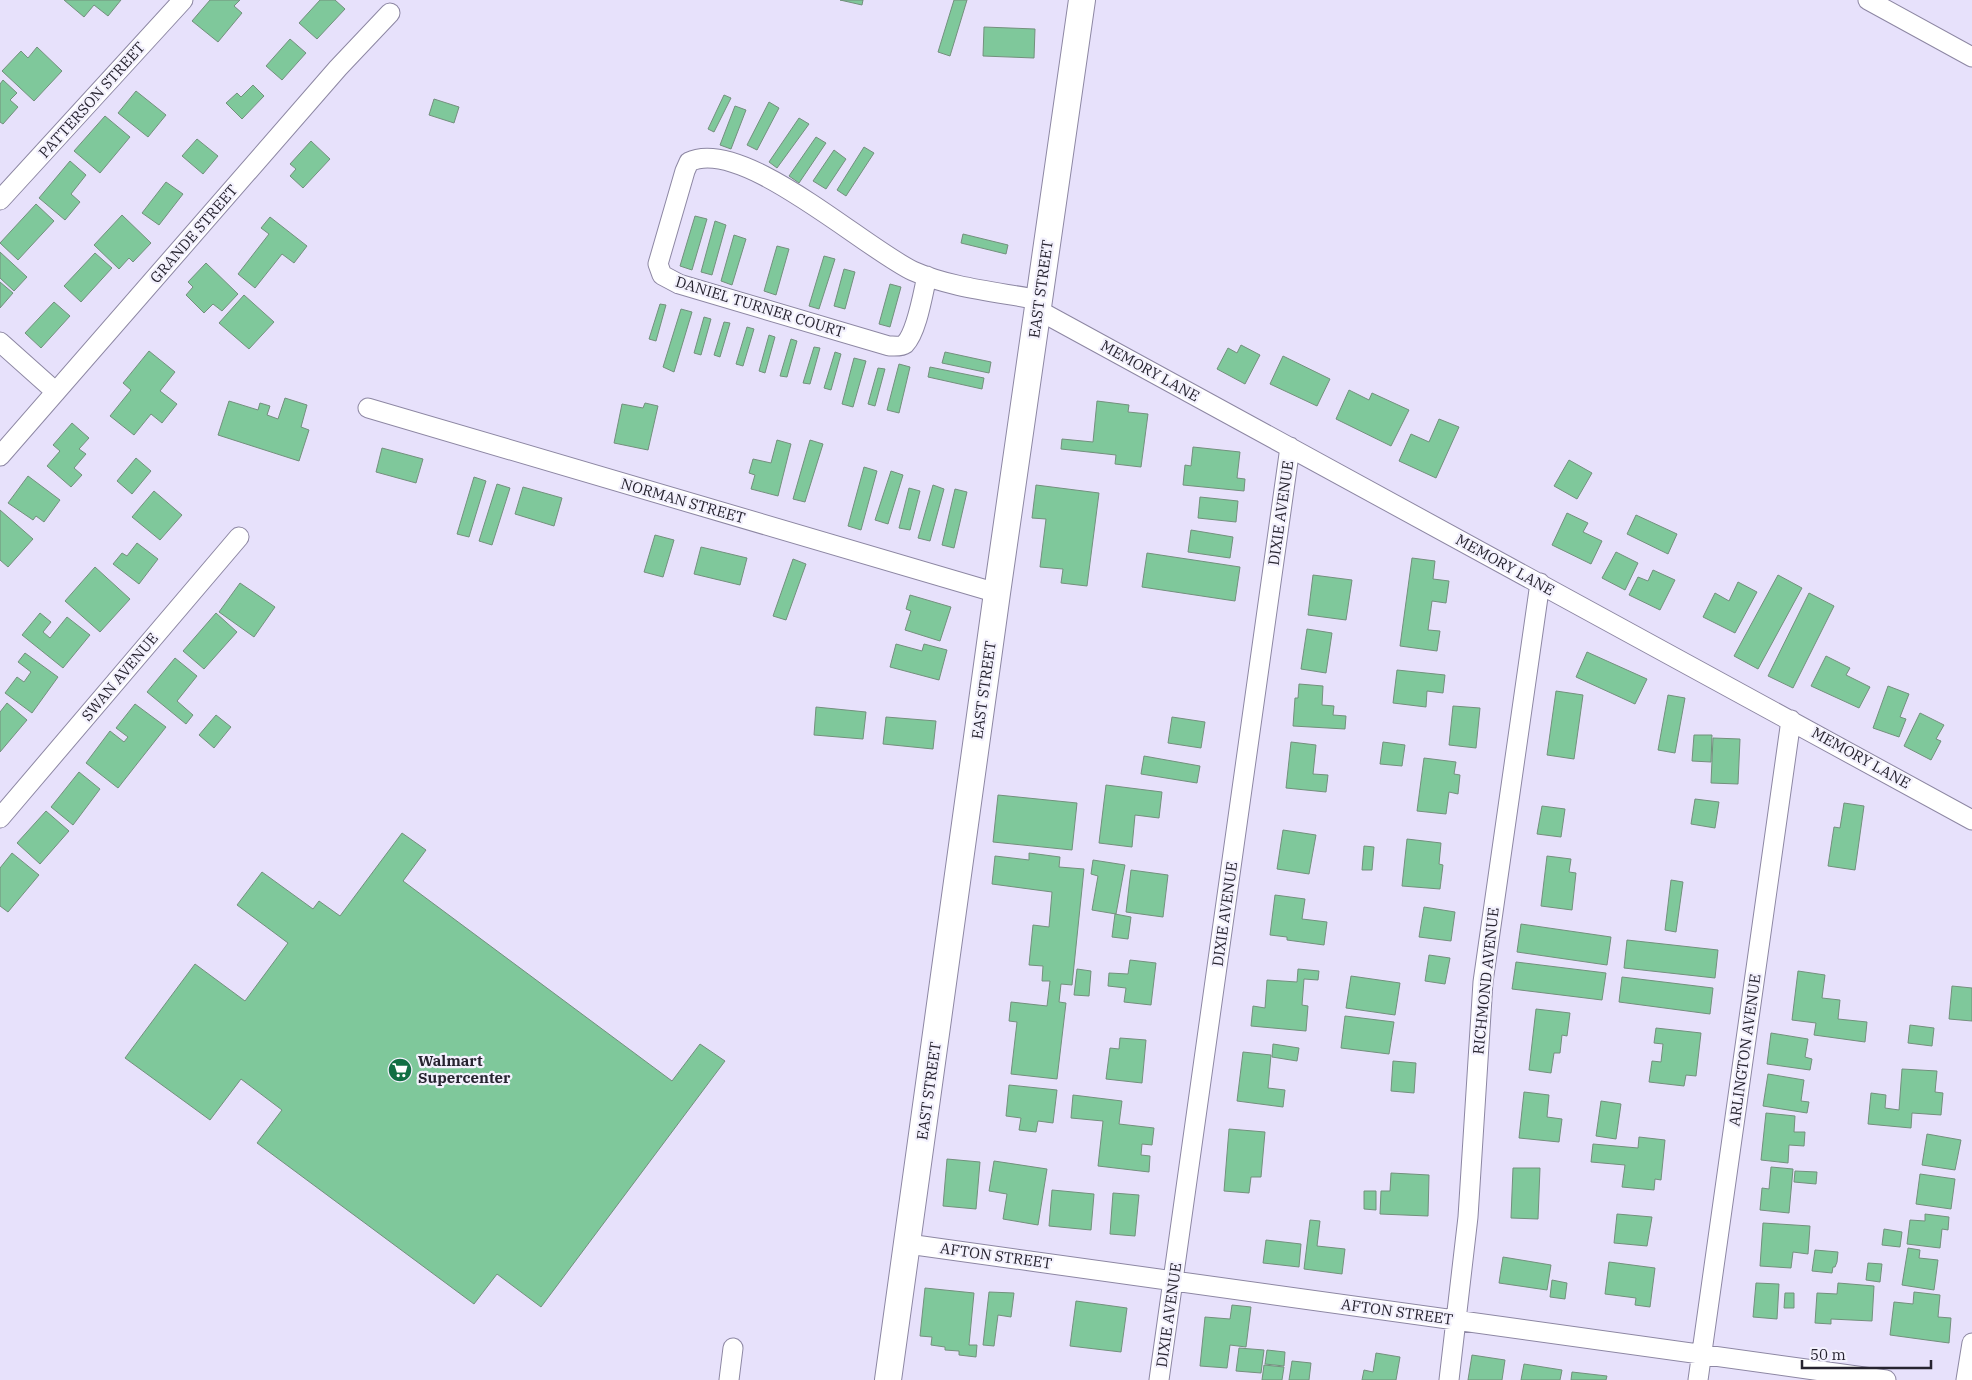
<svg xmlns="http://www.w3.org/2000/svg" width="1972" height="1380" viewBox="0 0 1972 1380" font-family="'IBM Plex Serif',serif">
	<rect width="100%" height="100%" fill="#e7e1fb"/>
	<!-- building -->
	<path fill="#7fc89b" stroke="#73907d" d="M64 0H121L108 16 94 5 84 17Z
		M210 0H240L234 6 242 13 218 42 192 21Z
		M320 0H335L345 9 317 39 299 23Z
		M840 0H863L862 5Z
		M954 0H967L950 56 938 52Z
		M984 27 1035 29 1034 58 983 56Z
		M290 39 306 53 282 80 266 66Z
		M37 47 62 71 34 101 2 71 21 51 28 58Z
		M3 80 17 93 10 100 18 107 3 124 0 122V84Z
		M253 85 264 96 242 119 226 103 237 93 241 97Z
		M136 91 166 115 148 137 118 113Z
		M724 95 731 98 714 132 708 129Z
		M434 99 459 107 454 123 429 115Z
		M769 102 779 108 757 150 747 145Z
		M735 106 746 110 731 149 720 145Z
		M105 116 130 137 100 173 74 151Z
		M799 118 809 124 777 168 769 162Z
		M816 137 826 143 799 183 789 176Z
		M197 139 218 156 203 174 182 156Z
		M311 141 330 159 303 188 290 176 296 169 290 164Z
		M864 147 874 153 846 196 837 190Z
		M834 150 846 159 826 189 813 181Z
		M70 161 86 175 71 194 80 202 65 220 39 198Z
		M166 182 183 194 159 225 142 213Z
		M36 204 54 221 18 260 0 243Z
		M122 215 151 243 133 262 129 258 119 269 94 245Z
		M695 216 707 219 692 270 680 266Z
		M270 217 307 246 294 263 282 254 255 288 238 274 269 234 261 228Z
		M715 221 726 225 712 275 701 272Z
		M963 234 1008 245 1006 254 961 243Z
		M734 235 746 239 732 285 721 281Z
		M777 246 789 249 776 295 764 291Z
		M0 252 27 277 14 291 0 278Z
		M95 253 112 268 81 302 64 286Z
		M824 256 835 259 819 309 809 306Z
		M206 263 238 294 222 311 213 304 204 313 186 295 193 287 188 282Z
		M844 269 855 272 845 309 834 306Z
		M0 282 13 293 0 308Z
		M890 284 901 287 890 327 879 324Z
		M244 295 274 322 249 349 219 323Z
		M54 302 70 316 41 348 25 333Z
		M660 304 666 305 656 341 649 339Z
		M681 309 692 312 674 372 663 367Z
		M704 317 711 319 701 355 694 353Z
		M724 322 730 323 720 357 714 355Z
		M747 327 754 329 743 366 736 364Z
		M769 335 775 337 765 373 759 371Z
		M791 339 797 341 787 377 780 376Z
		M1241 345 1260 355 1245 384 1217 369 1228 348 1237 353Z
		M814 347 820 348 810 384 803 383Z
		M149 351 175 372 160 391 177 404 162 423 151 414 134 435 110 416 131 390 123 383Z
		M835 352 841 354 831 390 824 388Z
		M945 352 991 362 989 373 942 363Z
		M1283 356 1330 379 1317 406 1270 384Z
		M854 358 866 361 853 407 842 404Z
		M899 364 910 367 899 413 887 410Z
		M930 367 984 378 982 389 928 377Z
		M878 368 885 369 875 406 868 404Z
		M1349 390 1369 400 1372 393 1409 410 1391 446 1336 419Z
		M285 398 307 405 301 427 309 430 299 461 218 435 229 401 258 410 260 403 270 406 267 415 278 419Z
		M1097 401 1129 405 1128 412 1148 414 1141 467 1115 464 1116 455 1061 449 1062 439 1093 442Z
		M645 403 658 406 648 450 614 443 622 404 643 408Z
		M1439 419 1459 427 1436 478 1399 461 1411 434 1429 442Z
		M72 423 89 438 79 449 86 454 74 468 82 475 71 487 47 466 60 451 53 445Z
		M777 440 791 444 778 496 751 489 755 475 749 473 753 459 771 463Z
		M810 440 823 444 805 502 793 499Z
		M1193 447 1240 452 1237 478 1245 479 1244 491 1183 485 1185 465 1191 466Z
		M382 448 423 459 416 483 376 472Z
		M136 458 151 471 132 494 117 481Z
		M1569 460 1592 473 1577 499 1554 486Z
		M864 467 877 471 861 530 848 526Z
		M891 471 903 475 888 524 875 520Z
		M28 476 60 500 44 522 36 516 33 520 8 503Z
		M474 477 486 481 469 537 457 534Z
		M497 484 510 488 492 545 479 541Z
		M933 485 944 489 930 541 918 538Z
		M1036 485 1099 493 1087 586 1061 583 1063 569 1040 567 1046 519 1032 518Z
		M523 487 562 498 554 526 515 514Z
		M909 488 920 491 910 530 899 528Z
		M955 489 967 492 954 548 942 545Z
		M154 491 182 515 160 540 132 517Z
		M1200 497 1238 501 1236 522 1198 518Z
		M0 510 33 539 8 567 0 560Z
		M1567 513 1588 523 1583 532 1602 541 1591 564 1552 545Z
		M1636 515 1677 534 1668 554 1627 534Z
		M1191 530 1233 537 1230 558 1188 552Z
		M655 535 674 540 663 577 644 572Z
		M137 543 158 559 139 584 113 564 122 553 127 556Z
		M701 547 747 558 740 585 694 574Z
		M1616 552 1638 563 1625 590 1602 578Z
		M1147 553 1240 567 1235 601 1142 587Z
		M1412 558 1435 561 1433 579 1449 581 1446 603 1432 601 1428 630 1440 631 1437 651 1400 646Z
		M793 559 806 564 786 620 773 616Z
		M95 567 130 599 100 632 65 601Z
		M1653 570 1675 580 1660 610 1629 595 1638 577 1648 581Z
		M1313 575 1352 580 1346 620 1308 615Z
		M1778 575 1802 588 1758 669 1734 656Z
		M1738 582 1757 592 1735 633 1703 617 1715 593 1729 601Z
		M240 583 275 607 254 637 219 612Z
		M1809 593 1834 606 1793 688 1768 676Z
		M910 595 951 607 940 641 905 630 911 611 906 609Z
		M40 613 51 622 43 632 50 638 67 617 90 635 63 668 22 635Z
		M216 613 237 632 204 669 183 651Z
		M1307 629 1332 633 1326 673 1301 669Z
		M896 644 922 651 924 644 947 650 939 680 890 667Z
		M1587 652 1647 679 1635 704 1576 677Z
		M25 653 58 677 32 713 5 693 17 677 24 682 31 672 18 662Z
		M1826 656 1850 668 1846 675 1870 687 1859 708 1811 686Z
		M175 658 197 676 177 701 193 715 186 724 147 692Z
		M1397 670 1445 675 1443 693 1427 691 1426 707 1393 703Z
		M1299 684 1323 686 1322 705 1334 706 1333 715 1346 716 1345 729 1293 726 1295 698H1298Z
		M1888 686 1909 694 1900 717 1906 719 1899 737 1873 728Z
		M1556 691 1583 695 1574 759 1547 755Z
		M1668 695 1685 698 1675 753 1658 750Z
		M7 703 27 720 0 752V712Z
		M135 704 166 727 118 788 86 763 110 731 124 742 128 737 116 728Z
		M1453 706 1480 708 1476 748 1449 745Z
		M816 707 866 712 863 739 814 735Z
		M1920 713 1944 725 1936 739 1941 741 1931 760 1904 746Z
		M216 715 231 727 214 748 199 735Z
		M886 717 936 721 933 749 883 744Z
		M1172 717 1205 722 1201 748 1168 743Z
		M1694 735H1712L1711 762 1692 761Z
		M1713 738 1740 739 1738 784 1711 783Z
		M1291 742 1316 745 1313 774 1328 775 1326 792 1286 788Z
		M1383 742 1405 745 1402 766 1380 764Z
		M1144 756 1200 766 1197 783 1141 774Z
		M1424 758 1456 762 1454 774 1460 775 1458 794 1449 792 1446 814 1417 811Z
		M79 772 100 789 73 825 51 807Z
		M1106 785 1162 792 1159 818 1135 815 1132 847 1099 843Z
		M998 795 1077 803 1072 850 993 842Z
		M1695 799 1719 802 1715 828 1691 824Z
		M1844 803 1864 806 1855 870 1828 866 1834 827 1840 828Z
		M1542 806 1565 809 1561 837 1537 834Z
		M46 811 69 831 40 864 17 843Z
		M1283 830 1316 835 1309 874 1277 869Z
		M402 833 426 850 403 881 672 1081 700 1044 725 1061 541 1307 497 1274 474 1304 257 1143 282 1110 241 1079 210 1120 125 1058 195 964 245 1001 288 943 237 905 262 872 313 909 319 901 340 916Z
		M1407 839 1441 843 1439 864 1443 865 1440 889 1402 886Z
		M1364 846 1374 847 1372 870H1362Z
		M12 853 39 875 8 912 0 906V868Z
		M1029 853 1060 857 1059 867 1084 869 1072 985 1061 984 1059 1002 1066 1003 1057 1079 1011 1074 1017 1022 1009 1021 1011 1002 1047 1006 1050 981H1042L1043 966 1029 965 1033 925 1049 927 1052 892 992 884 995 856 1029 860Z
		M1547 856 1571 859 1569 872 1576 873 1572 910 1541 906Z
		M1093 860 1125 865 1116 914 1092 910 1098 876 1091 874Z
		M1131 870 1168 875 1163 917 1126 912Z
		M1671 880 1683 882 1676 932 1665 930Z
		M1275 895 1305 899 1302 919 1327 922 1324 945 1287 940V937L1270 935Z
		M1424 907 1455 912 1451 941 1419 937Z
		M1115 914 1131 917 1128 939 1112 937Z
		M1521 924 1611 937 1607 965 1517 952Z
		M1627 940 1718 950 1715 978 1624 968Z
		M1429 955 1450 958 1445 984 1425 981Z
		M1130 960 1156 963 1151 1005 1124 1002 1126 988 1108 986 1109 973 1128 974Z
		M1516 962 1606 973 1602 1000 1512 989Z
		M1077 969 1091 971 1089 996 1074 995Z
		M1298 969 1319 971 1318 980 1304 979 1302 1005 1308 1006 1306 1031 1251 1026 1253 1006 1265 1008 1267 980 1297 982Z
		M1798 971 1825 975 1822 998 1840 1000 1838 1019 1867 1022 1865 1042 1814 1035 1816 1023 1792 1020Z
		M1351 976 1400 983 1395 1015 1346 1008Z
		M1622 977 1713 988 1710 1014 1619 1002Z
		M1952 986 1972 988V1021L1949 1019Z
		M1536 1009 1570 1013 1567 1036 1562 1035 1560 1053H1554L1551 1073 1529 1070Z
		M1345 1016 1394 1022 1389 1054 1341 1048Z
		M1910 1025 1934 1028 1932 1046 1908 1043Z
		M1656 1028 1701 1033 1696 1076 1686 1075 1684 1086 1649 1082 1652 1061 1661 1062 1663 1044 1654 1043Z
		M1771 1033 1808 1039 1805 1057 1812 1059 1810 1070 1767 1064Z
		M1120 1038 1146 1040 1142 1083 1106 1079 1110 1048 1119 1049Z
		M1273 1044 1299 1048 1297 1061 1272 1057Z
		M1243 1052 1271 1055 1268 1088 1285 1090 1283 1107 1237 1101Z
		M1393 1061 1416 1063 1414 1093 1391 1091Z
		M1902 1069 1937 1071 1935 1092 1943 1093 1941 1115 1912 1113 1911 1128 1868 1124 1871 1093 1886 1095 1885 1108 1899 1110Z
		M1768 1074 1804 1080 1801 1101 1809 1102 1807 1113 1763 1106Z
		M1009 1085 1057 1090 1053 1123 1038 1121 1036 1132 1019 1130 1021 1118 1006 1116Z
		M1524 1092 1549 1095 1547 1117 1562 1119 1559 1142 1519 1138Z
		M1073 1095 1122 1101 1119 1124 1154 1128 1152 1145 1142 1144 1141 1155 1150 1156 1149 1172 1098 1166 1103 1121 1071 1118Z
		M1601 1101 1621 1104 1616 1139 1596 1136Z
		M1766 1113 1795 1116 1794 1132H1805L1804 1146 1789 1145 1788 1163 1761 1160Z
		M1229 1129 1265 1132 1261 1177H1251L1249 1193 1224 1191Z
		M1927 1134 1961 1140 1955 1170 1922 1165Z
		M1639 1137 1665 1140 1661 1180 1655 1179 1654 1190 1622 1187 1625 1165 1591 1162 1593 1144 1638 1148Z
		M947 1159 980 1162 976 1209 943 1206Z
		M994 1161 1047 1169 1038 1225 1003 1219 1007 1194 989 1191Z
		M1771 1167 1793 1169 1789 1213 1760 1210 1762 1188 1769 1189Z
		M1513 1168H1540L1538 1219 1511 1218Z
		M1795 1171 1817 1172 1816 1184 1794 1182Z
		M1391 1173 1429 1175 1428 1216 1380 1214 1381 1191H1390Z
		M1920 1174 1955 1179 1951 1209 1916 1204Z
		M1052 1190 1094 1194 1091 1230 1049 1226Z
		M1364 1191H1376V1210L1364 1209Z
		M1113 1193 1139 1195 1135 1236 1110 1234Z
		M1617 1214 1652 1217 1647 1246 1614 1243Z
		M1925 1214 1949 1217 1948 1230 1942 1229 1940 1248 1907 1244 1910 1220 1925 1221Z
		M1310 1220 1320 1221 1317 1246 1345 1249 1342 1274 1304 1269Z
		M1763 1223 1810 1226 1808 1254 1793 1252 1791 1268 1760 1266Z
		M1884 1229 1902 1232 1900 1247 1882 1245Z
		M1266 1240 1301 1244 1299 1267 1263 1263Z
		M1908 1248 1920 1250 1919 1258 1938 1260 1934 1290 1902 1285Z
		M1815 1250 1838 1252 1837 1262 1835 1267H1833L1832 1273 1812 1271Z
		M1503 1257 1551 1265 1547 1290 1499 1283Z
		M1609 1262 1655 1268 1650 1307 1635 1305 1636 1298 1605 1294Z
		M1868 1263 1882 1264 1880 1282 1866 1280Z
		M1552 1280 1567 1283 1565 1299 1550 1297Z
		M1756 1283 1779 1284 1777 1319 1753 1317Z
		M1838 1283 1874 1286 1872 1321 1831 1319V1324L1815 1323 1817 1293 1837 1294Z
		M925 1288 974 1293 969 1345H977L976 1357 959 1355V1351L945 1350V1347L931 1345 932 1337 920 1336Z
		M989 1292 1014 1293 1011 1317 998 1315 994 1346 983 1345Z
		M1914 1292 1940 1295 1938 1317 1951 1318 1949 1343 1890 1335 1894 1302 1913 1304Z
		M1785 1293H1794V1308H1784Z
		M1076 1301 1127 1308 1121 1352 1070 1346Z
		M1232 1305 1251 1307 1246 1347 1230 1345 1227 1368 1200 1366 1205 1317 1230 1319Z
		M1239 1348 1264 1350 1261 1373 1236 1371Z
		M1267 1350 1285 1352 1284 1366 1265 1364Z
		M1376 1353 1400 1357 1396 1380H1362L1364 1370 1373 1372Z
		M1472 1355 1505 1360 1502 1380H1468Z
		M1292 1361 1311 1363 1309 1380H1289Z
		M1524 1364 1562 1370 1560 1380H1521Z
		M1264 1365 1284 1367 1282 1380H1262Z
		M1572 1372 1607 1376 1606 1380H1571Z"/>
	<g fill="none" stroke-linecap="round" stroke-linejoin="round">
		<!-- street casing -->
		<g stroke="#8d87a3" stroke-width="21">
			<path id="street" d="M1868 0 1972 57
				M0 200 183 0
				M927 276C923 293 917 332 905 344 901 347 894 346 889 346L679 284 662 275 658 264 685 171 689 162C742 136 864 248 913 271 951 288 999 292 1040 300
				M1038 310 1972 820
				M0 342 56 392
				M368 408 997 593
				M0 456 338 68 390 13
				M0 818 239 537
				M908 1244 1886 1380
				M729 1380 733 1348
				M1159 1380 1290 447
				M1449 1380 1468 1217 1483 982 1540 583
				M1698 1380 1791 720
				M1966 1380 1972 1343"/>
		</g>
		<!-- secondary casing -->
		<g stroke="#8d87a3" stroke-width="28">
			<path id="secondary" d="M888 1380 997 593 1082 0"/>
		</g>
		<!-- street -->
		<use href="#street" stroke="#fff" stroke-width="19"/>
		<!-- secondary -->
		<use href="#secondary" stroke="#fff" stroke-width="26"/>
	</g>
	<!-- icons -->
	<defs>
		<g id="supermarket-disc" transform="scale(1.25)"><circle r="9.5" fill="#126f43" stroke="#f3f1fd"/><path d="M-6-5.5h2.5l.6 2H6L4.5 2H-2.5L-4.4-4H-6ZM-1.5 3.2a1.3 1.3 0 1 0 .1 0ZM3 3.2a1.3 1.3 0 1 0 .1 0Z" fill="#fff"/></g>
	</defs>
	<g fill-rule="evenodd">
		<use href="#supermarket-disc" x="400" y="1070"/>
	</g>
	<g text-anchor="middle" stroke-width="4.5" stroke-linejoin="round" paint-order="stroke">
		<!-- street labels -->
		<g font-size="15" fill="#26232f" stroke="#f3f1fd">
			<text transform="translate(92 100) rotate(-48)" y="5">PATTERSON STREET</text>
			<text transform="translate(194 234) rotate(-49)" y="5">GRANDE STREET</text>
			<text transform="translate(1041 289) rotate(-82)" y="5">EAST STREET</text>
			<text transform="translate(760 307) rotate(17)" y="5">DANIEL TURNER COURT</text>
			<text transform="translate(1150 371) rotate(29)" y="5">MEMORY LANE</text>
			<text transform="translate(683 501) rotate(16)" y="5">NORMAN STREET</text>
			<text transform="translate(1281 513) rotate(-82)" y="5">DIXIE AVENUE</text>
			<text transform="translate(1505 565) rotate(29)" y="5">MEMORY LANE</text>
			<text transform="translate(120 677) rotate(-50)" y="5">SWAN AVENUE</text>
			<text transform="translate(984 690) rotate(-82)" y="5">EAST STREET</text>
			<text transform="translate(1861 758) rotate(29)" y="5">MEMORY LANE</text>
			<text transform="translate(1225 914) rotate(-82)" y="5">DIXIE AVENUE</text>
			<text transform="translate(1486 981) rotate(-84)" y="5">RICHMOND AVENUE</text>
			<text transform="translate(1745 1050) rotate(-82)" y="5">ARLINGTON AVENUE</text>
			<text transform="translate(929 1091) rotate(-82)" y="5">EAST STREET</text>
			<text transform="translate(996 1256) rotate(8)" y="5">AFTON STREET</text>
			<text transform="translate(1397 1312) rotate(8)" y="5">AFTON STREET</text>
			<text transform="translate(1169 1315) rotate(-82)" y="5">DIXIE AVENUE</text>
		</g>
		<!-- poi labels -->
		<g font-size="15" font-weight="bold" fill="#26232f" stroke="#f3f1fd" text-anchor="start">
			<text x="418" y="1066">Walmart<tspan x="418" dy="17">Supercenter</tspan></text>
		</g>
	</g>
	<!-- scale -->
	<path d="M1802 1360v8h129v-8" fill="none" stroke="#26232f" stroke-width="2.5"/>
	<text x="1810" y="1360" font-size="15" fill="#26232f" stroke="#f3f1fd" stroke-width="4" paint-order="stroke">50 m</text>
</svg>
